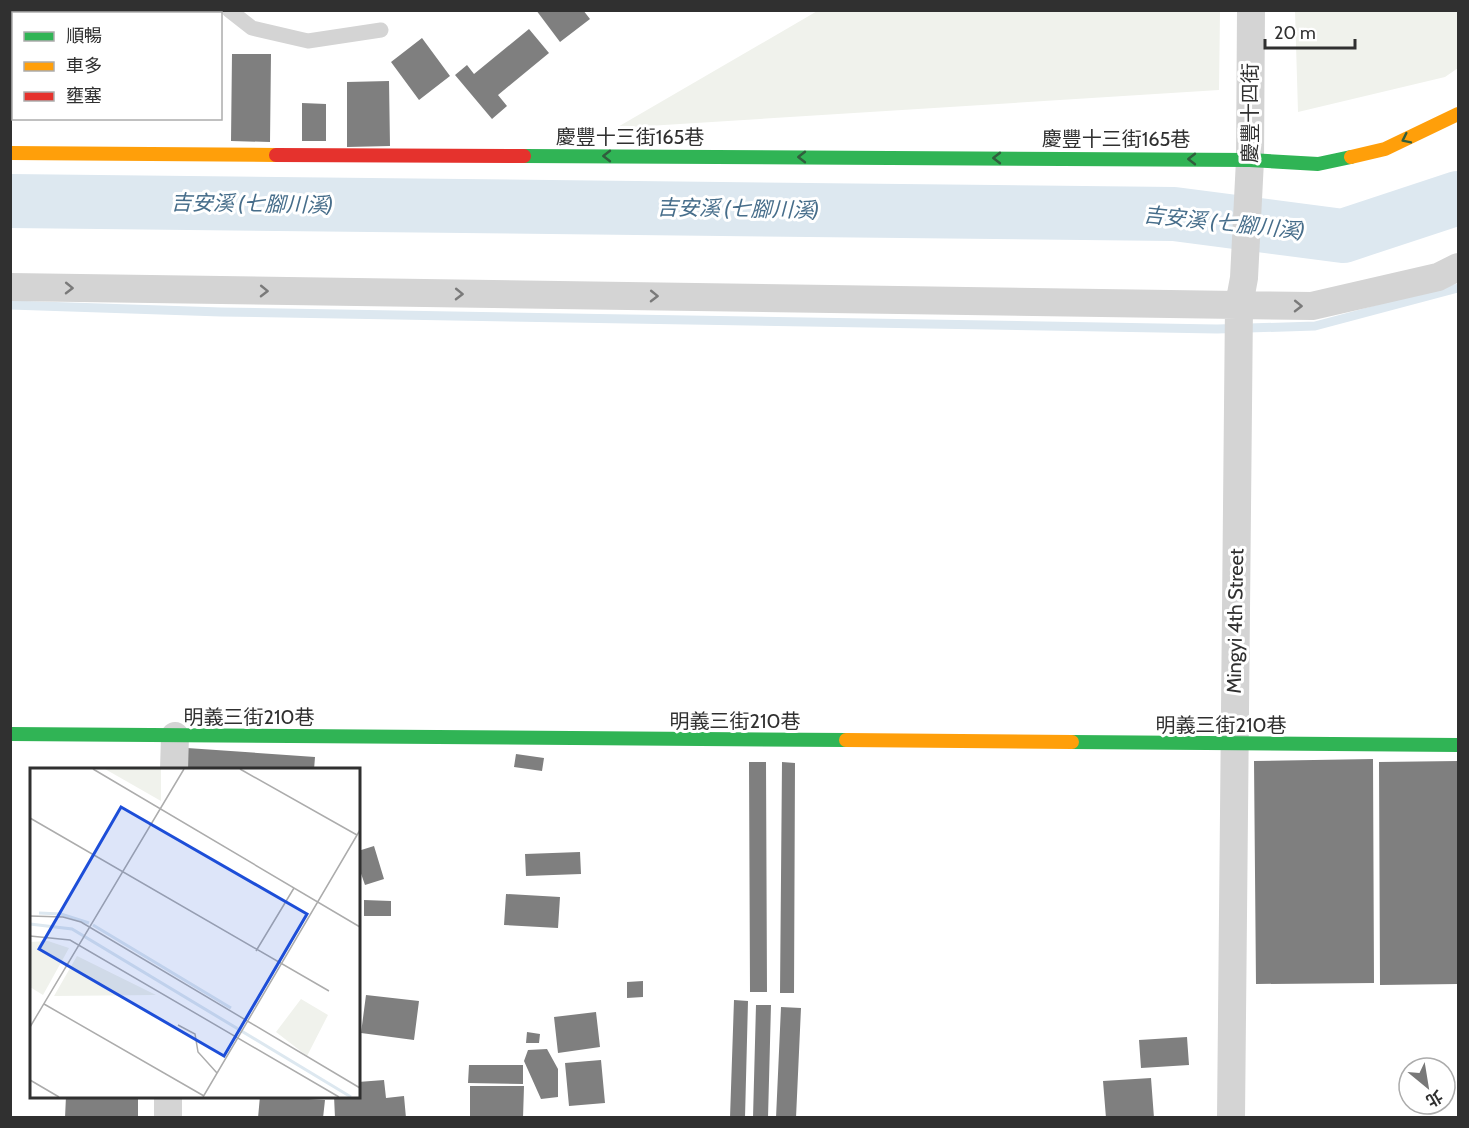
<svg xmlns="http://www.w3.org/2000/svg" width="1469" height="1128" viewBox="0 0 1469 1128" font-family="Cabin,'Noto Sans TC',sans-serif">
	<rect width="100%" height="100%" fill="#fff"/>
	<!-- green -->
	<path fill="#f0f2ec" d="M819 10 1220 11 1219 90 616 128Z
		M1295 11H1458V68L1445 77 1298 112Z"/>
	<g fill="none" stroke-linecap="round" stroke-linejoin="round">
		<!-- stream -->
		<path stroke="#dde8f0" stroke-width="9" d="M10 305 221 312 1217 329 1315 326 1458 288"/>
		<!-- river -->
		<path stroke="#dde8f0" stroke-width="54" d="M10 201 1174 214 1343 236 1458 198"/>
	</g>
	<!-- building -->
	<path fill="#7f7f7f" d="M11 10H151V14H14V107H10Z
		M536 10H583L590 19 560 42Z
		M529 29 549 53 498 95 507 106 492 119 455 75 467 65 474 74Z
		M422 38 450 76 419 100 391 62Z
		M232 54H271L270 142 231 141Z
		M389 81 390 146 347 147V82Z
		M302 103 326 104V141H302Z
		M187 748 315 757 314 770H185Z
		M516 754 544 758 542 771 514 767Z
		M1373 759 1374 983 1256 984 1254 761Z
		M1458 761V984L1380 985 1379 762Z
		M749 762H766L767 992H750Z
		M782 762 795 763 794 993H780Z
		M374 846 384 879 365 885 358 865V851Z
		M580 852 581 874 526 876 525 854Z
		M506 894 560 897 558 928 504 925Z
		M364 900 391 901V916H364Z
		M643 981V997L627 998V982Z
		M366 995 419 1001 414 1040 361 1033Z
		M734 1000 748 1001 745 1118H730Z
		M756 1005H771L768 1118H753Z
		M781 1007 801 1008 796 1118H776Z
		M596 1012 600 1047 558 1053 554 1017Z
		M527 1032 540 1034 539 1043H526Z
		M1187 1037 1189 1065 1141 1068 1139 1040Z
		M547 1049 558 1069V1097L541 1099 524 1061 528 1050Z
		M601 1060 605 1103 569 1106 565 1063Z
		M469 1065H523V1084L468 1083Z
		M1151 1078 1154 1118H1106L1103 1081Z
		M384 1080 386 1098 404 1096 406 1118H335L334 1096H358V1082Z
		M470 1086H524L523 1118H470Z
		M66 1096H138V1118H65Z
		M260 1096 325 1100 323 1118H258Z"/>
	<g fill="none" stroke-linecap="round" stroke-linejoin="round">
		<!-- lane -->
		<path stroke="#d4d4d4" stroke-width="15" d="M229 10 252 28 308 41 381 30"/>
		<!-- street -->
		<path stroke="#d4d4d4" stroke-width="28" d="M10 287 1312 306 1438 277 1458 267
			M174 770 175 736
			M168 1118V1096
			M1231 1118 1239 305 1244 278 1250 160 1251 10"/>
		<!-- fast -->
		<path stroke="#30b455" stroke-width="14" d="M524 156 1250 160 1318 164 1351 157
			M10 734 846 740
			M1072 742 1458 745"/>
		<!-- slow -->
		<path stroke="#ff9f0a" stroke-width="14" d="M10 153 276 155
			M1351 157 1385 149 1458 114
			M846 740 1072 742"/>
		<!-- jam -->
		<path stroke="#e5322d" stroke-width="14" d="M276 155 524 156"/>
	</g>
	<!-- one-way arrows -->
	<defs><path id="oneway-chevron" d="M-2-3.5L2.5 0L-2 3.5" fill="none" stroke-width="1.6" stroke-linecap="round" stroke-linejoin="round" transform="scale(1.5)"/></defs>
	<g stroke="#305e3d">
		<use href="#oneway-chevron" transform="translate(1406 139) rotate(154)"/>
		<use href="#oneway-chevron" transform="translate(607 156) rotate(-180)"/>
		<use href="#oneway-chevron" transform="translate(802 157) rotate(-180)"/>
		<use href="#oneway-chevron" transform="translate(997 158) rotate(-180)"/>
		<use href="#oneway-chevron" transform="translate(1192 159) rotate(-180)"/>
	</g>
	<g stroke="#7a7a7a">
		<use href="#oneway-chevron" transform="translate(69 288) rotate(1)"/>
		<use href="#oneway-chevron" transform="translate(264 291) rotate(1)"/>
		<use href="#oneway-chevron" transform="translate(459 294) rotate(1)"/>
		<use href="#oneway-chevron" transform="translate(654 296) rotate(1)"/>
		<use href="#oneway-chevron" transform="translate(1298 306) rotate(1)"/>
	</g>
	<g text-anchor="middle" stroke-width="6" stroke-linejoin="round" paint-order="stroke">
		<!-- street labels -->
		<g font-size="20" fill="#303030" stroke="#fff">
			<text transform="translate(1250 113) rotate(-90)" y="7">慶豐十四街</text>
			<text x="630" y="144">慶豐十三街165巷</text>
			<text x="1116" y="146">慶豐十三街165巷</text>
			<text transform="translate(1235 621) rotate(-89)" y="7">Mingyi 4th Street</text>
			<text x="249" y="724">明義三街210巷</text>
			<text x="735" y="728">明義三街210巷</text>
			<text x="1221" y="732">明義三街210巷</text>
		</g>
		<!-- water labels -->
		<g font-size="21" font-style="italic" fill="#466d8a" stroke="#fff">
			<text transform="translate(252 204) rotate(1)" y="7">吉安溪 (七腳川溪)</text>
			<text transform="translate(738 209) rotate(1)" y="7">吉安溪 (七腳川溪)</text>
			<text transform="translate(1224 223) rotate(6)" y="7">吉安溪 (七腳川溪)</text>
		</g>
	</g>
	<!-- overview -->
	<g transform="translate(30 768)">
		<rect width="330" height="330" fill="#fff"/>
		<path d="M75 1H131V33ZM18 173 39 180 13 227 0 219V174ZM47 188 126 227 24 228ZM271 231 298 247 277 288 246 264Z" fill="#f0f2ec"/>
		<path fill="none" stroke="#dde8f0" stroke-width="3" d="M9 145 31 146 59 155M0 156 42 161 321 329M63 157 201 240"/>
		<path fill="none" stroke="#acacac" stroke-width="1.5" d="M63 1 330 159M210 1 327 67M0 50 299 223M0 148 33 149 51 154 330 320M0 168 40 172 309 329M226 183 264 120M14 236 174 328M148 257 165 266 168 284 187 305M0 259 154 1M0 312 29 329M173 329 330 62"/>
		<path fill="#1d4ed8" fill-opacity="0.15" stroke="#1d4ed8" stroke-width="3" d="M91 39 277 146 194 288 9 181Z"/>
		<rect width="330" height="330" fill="none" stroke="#303030" stroke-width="3"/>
	</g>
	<!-- border -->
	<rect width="1469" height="1128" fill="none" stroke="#303030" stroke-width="24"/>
	<!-- legend -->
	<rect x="12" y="12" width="210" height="108" fill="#ffffff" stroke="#acacac" stroke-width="1.5"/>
	<rect x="24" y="32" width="30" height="9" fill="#30b455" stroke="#acacac" stroke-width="1.5"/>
	<text x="66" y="42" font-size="18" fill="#303030">順暢</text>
	<rect x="24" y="62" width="30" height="9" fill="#ff9f0a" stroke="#acacac" stroke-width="1.5"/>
	<text x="66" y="72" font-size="18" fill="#303030">車多</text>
	<rect x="24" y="92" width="30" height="9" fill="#e5322d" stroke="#acacac" stroke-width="1.5"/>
	<text x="66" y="102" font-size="18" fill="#303030">壅塞</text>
	<!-- north arrow -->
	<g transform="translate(1427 1086) rotate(150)"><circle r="28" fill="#ffffff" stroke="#acacac" stroke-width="1.5"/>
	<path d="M0-4.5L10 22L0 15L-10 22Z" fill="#787878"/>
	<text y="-9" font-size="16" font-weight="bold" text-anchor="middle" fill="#303030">北</text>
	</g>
	<!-- scale -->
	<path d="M1265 39v9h90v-9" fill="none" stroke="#303030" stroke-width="3"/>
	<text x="1274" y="39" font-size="18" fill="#303030" stroke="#ffffff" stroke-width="4.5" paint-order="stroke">20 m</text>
</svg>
